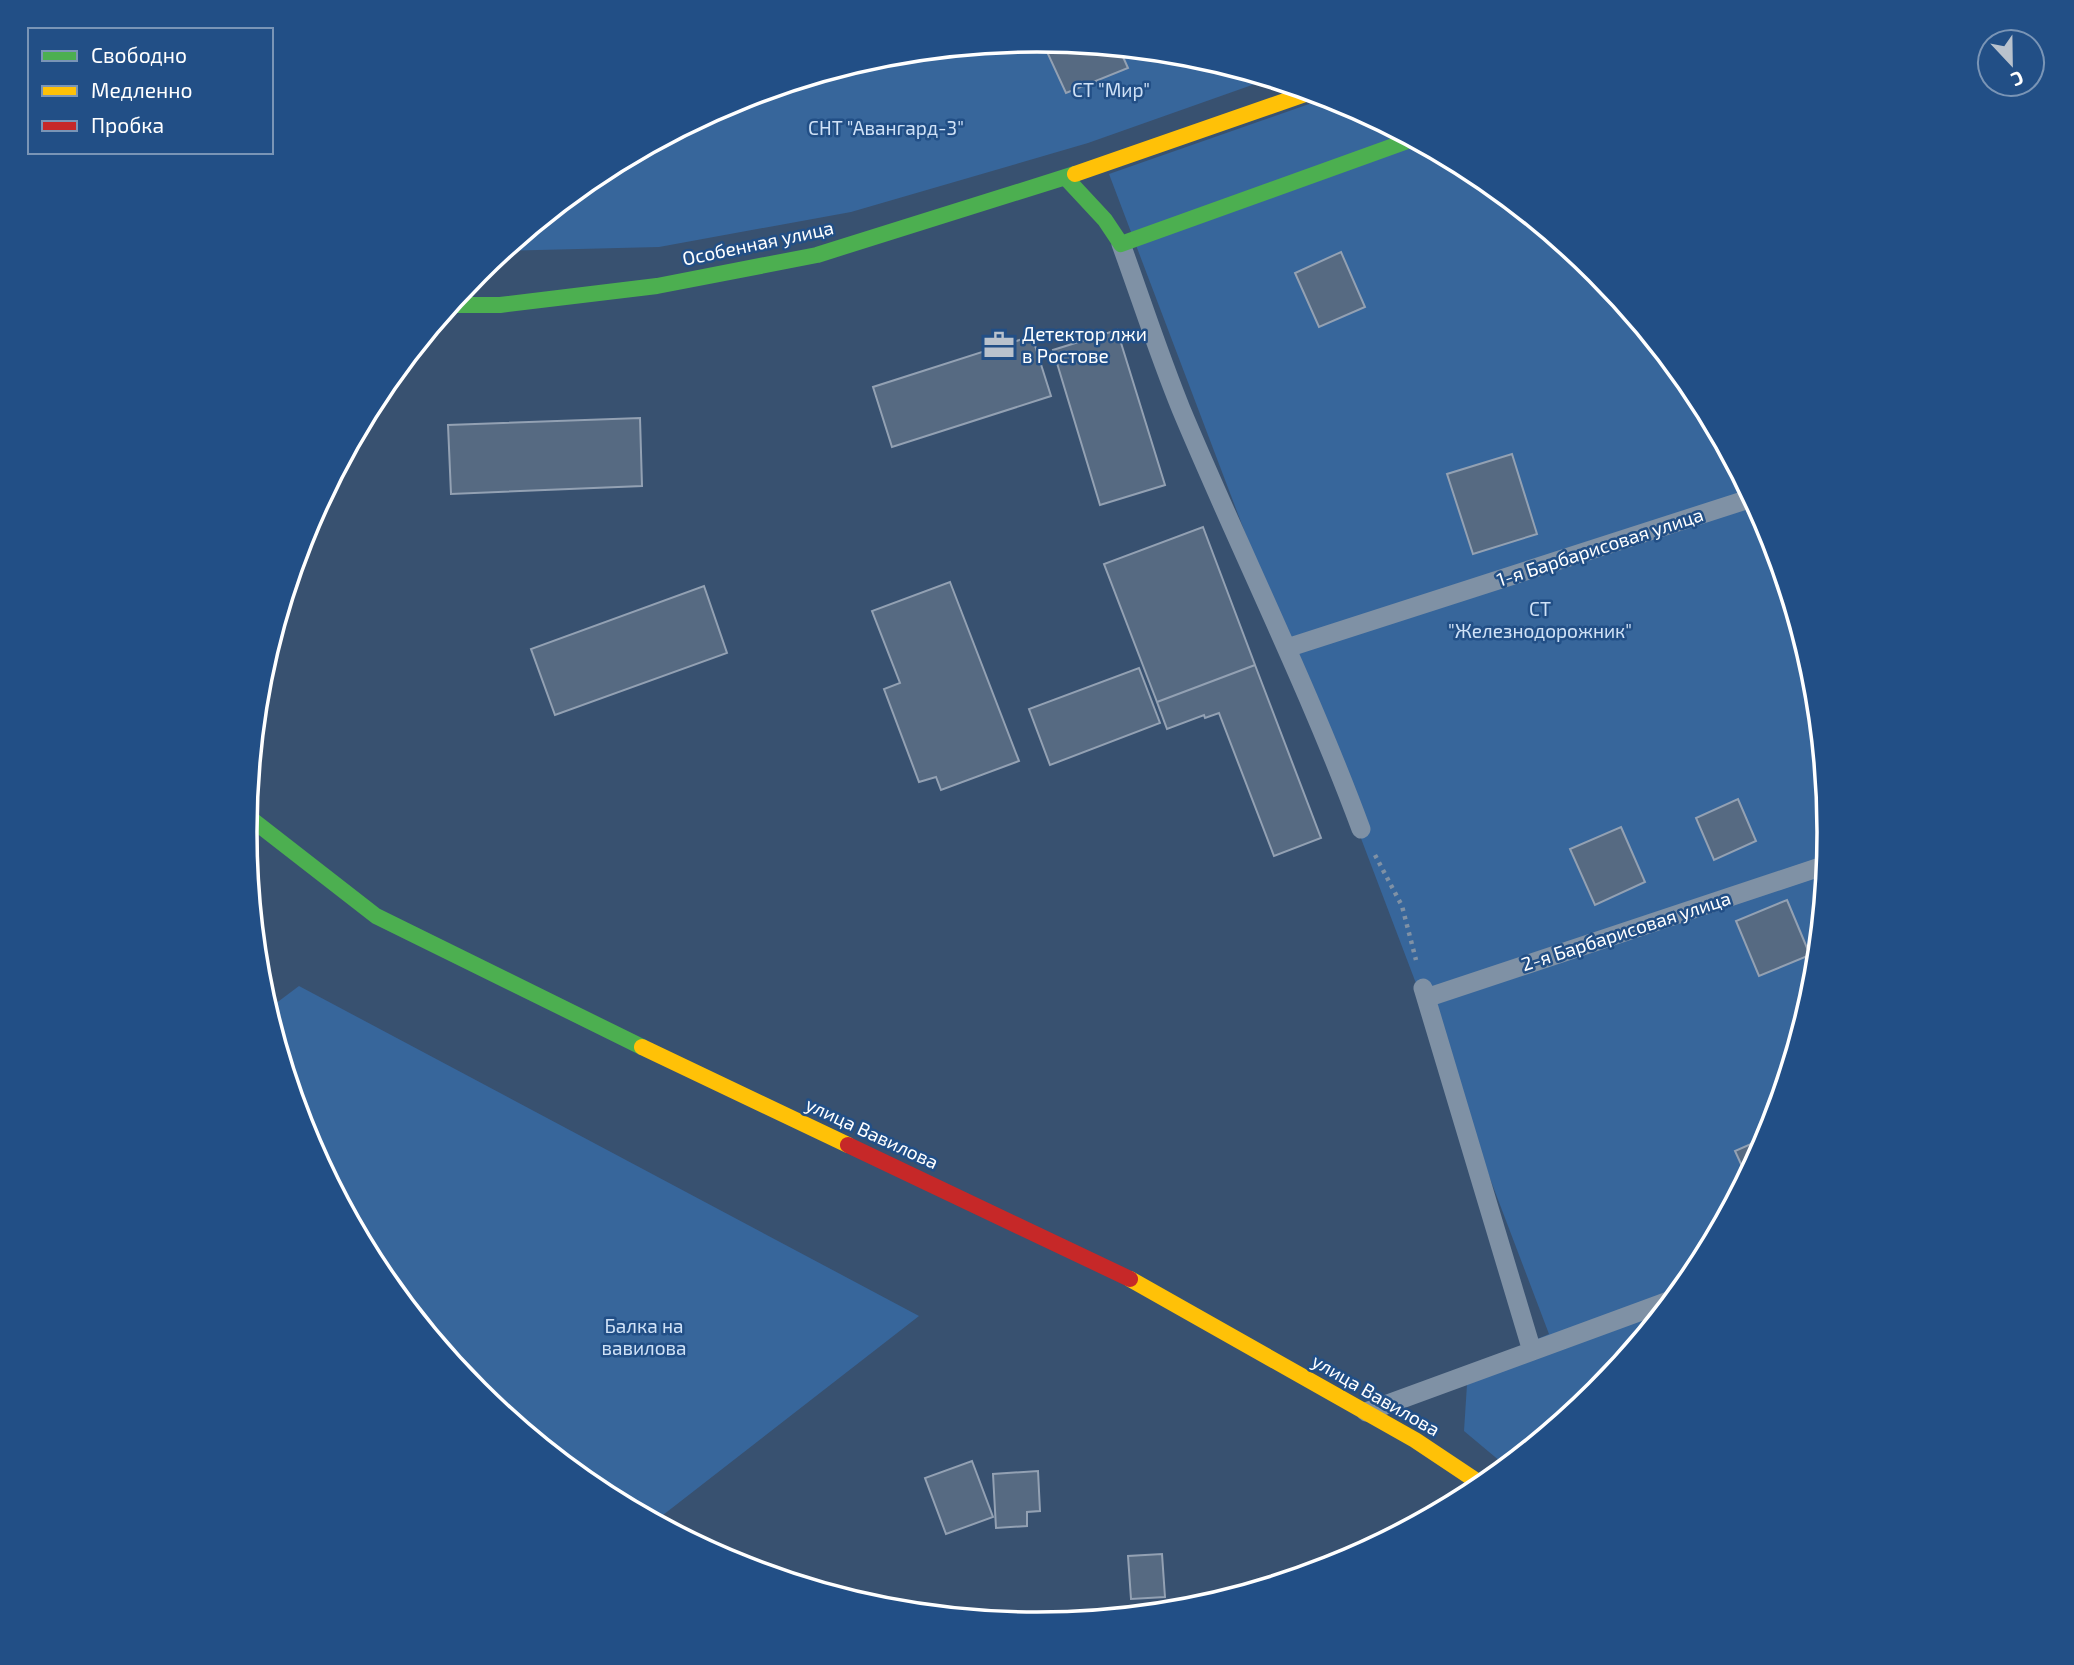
<svg xmlns="http://www.w3.org/2000/svg" width="2074" height="1665" viewBox="0 0 2074 1665" font-family="'Exo 2',sans-serif">
	<rect width="100%" height="100%" fill="#385170"/>
	<!-- green -->
	<path fill="#37669b" d="M1037 40 1192 56 1269 79 1088 143 851 212 659 247 503 251 597 174 734 100 883 55Z
		M1329 97 1341 101 1477 174 1597 273 1696 393 1769 530 1814 678 1829 833 1814 987 1769 1136 1696 1273 1597 1393 1507 1467 1464 1431 1468 1369 1549 1334 1109 174Z
		M299 986 919 1316 654 1522 597 1491 477 1392 378 1272 305 1135 267 1010Z"/>
	<!-- building -->
	<path fill="#566a82" stroke="#93a1b3" stroke-width="2" d="M1042 41 1119 48 1128 68 1066 93Z
		M1341 252 1365 307 1319 327 1295 273Z
		M1117 330 1165 485 1100 505 1053 350Z
		M1032 336 1051 396 892 447 873 387Z
		M640 418 642 486 451 494 448 425Z
		M1512 454 1537 534 1473 554 1447 474Z
		M1203 527 1255 665 1157 702 1104 564Z
		M950 582 1019 761 941 790 936 777 919 782 884 689 900 683 872 611Z
		M704 586 727 653 555 715 531 649Z
		M1255 665 1321 838 1274 856 1219 713 1205 718 1204 715 1167 729 1157 702Z
		M1139 668 1160 723 1050 765 1029 709Z
		M1738 799 1756 841 1714 860 1696 818Z
		M1621 827 1645 882 1595 905 1570 849Z
		M1787 900 1810 955 1759 976 1736 921Z
		M1769 1136 1747 1177 1735 1151Z
		M972 1461 993 1517 946 1534 925 1478Z
		M1038 1471 1040 1511 1027 1512V1526L996 1528 993 1474Z
		M1162 1554 1165 1597 1131 1599 1128 1556Z"/>
	<g fill="none" stroke-linecap="round" stroke-linejoin="round">
		<!-- path -->
		<path stroke="#7f91a5" stroke-width="4.5" stroke-dasharray="3.5 5" stroke-linecap="butt" d="M1375 855 1402 906 1416 960"/>
		<!-- lane -->
		<path stroke="#7f91a5" stroke-width="19" d="M1121 244C1141 299 1159 355 1181 409 1240 550 1308 686 1361 829
			M1287 648 1752 498
			M1423 988 1532 1351
			M1426 998 1826 865
			M1366 1412 1674 1299"/>
		<!-- fast -->
		<path stroke="#4caf50" stroke-width="16" d="M1065 177 1105 220 1121 244 1413 139
			M450 305H500L657 286 817 255 1075 174
			M246 815 376 916 642 1047"/>
		<!-- slow -->
		<path stroke="#ffc107" stroke-width="16" d="M1075 174 1311 92
			M642 1047 848 1145
			M1130 1279 1415 1440 1484 1486"/>
		<!-- jam -->
		<path stroke="#c62828" stroke-width="16" d="M848 1145 1130 1279"/>
	</g>
	<!-- icons -->
	<defs>
		<g id="office-bare" transform="scale(2.415)"><path d="M-6-3h4V-5.5h4V-3h4V5H-6ZM-1-4.5V-3h2v-1.5ZM-6 0V1H6V0Z" fill="#b9c2cd" stroke="#224f86" stroke-width="2.5" paint-order="stroke"/></g>
	</defs>
	<g fill-rule="evenodd">
		<use href="#office-bare" x="999" y="345"/>
	</g>
	<g text-anchor="middle" stroke-width="5" stroke-linejoin="round" paint-order="stroke">
		<!-- park labels -->
		<g font-size="19" fill="#d0e2f7" stroke="#224f86">
			<text x="1111" y="97">СТ "Мир"</text>
			<text x="886" y="135">СНТ "Авангард-3"</text>
			<text x="1540" y="616">СТ<tspan x="1540" dy="22">"Железнодорожник"</tspan></text>
			<text x="644" y="1333">Балка на<tspan x="644" dy="22">вавилова</tspan></text>
		</g>
		<!-- street labels -->
		<g font-size="19" fill="#fff" stroke="#224f86">
			<text transform="translate(758 243) rotate(-12)" y="7">Особенная улица</text>
			<text transform="translate(1600 547) rotate(-18)" y="7">1-я Барбарисовая улица</text>
			<text transform="translate(1626 931) rotate(-18)" y="7">2-я Барбарисовая улица</text>
			<text transform="translate(872 1133) rotate(25)" y="7">улица Вавилова</text>
			<text transform="translate(1376 1395) rotate(30)" y="7">улица Вавилова</text>
		</g>
		<!-- poi labels -->
		<g font-size="19" fill="#fff" stroke="#224f86" text-anchor="start">
			<text x="1022" y="341">Детектор лжи<tspan x="1022" dy="22">в Ростове</tspan></text>
		</g>
	</g>
	<!-- crop -->
	<path d="M0 0H2074V1665H0ZM257 832a780 780 0 1 1 1560 0a780 780 0 1 1-1560 0Z" fill="#224f86" fill-rule="evenodd"/>
	<path fill="none" stroke="#fff" stroke-width="3.5" d="M257 832a780 780 0 1 1 1560 0a780 780 0 1 1-1560 0Z"/>
	<!-- legend -->
	<rect x="28" y="28" width="245" height="126" fill="#224f86" stroke="#7a95b6" stroke-width="2"/>
	<rect x="42" y="51" width="35" height="10" fill="#4caf50" stroke="#7a95b6" stroke-width="2"/>
	<text x="91" y="63" font-size="21" fill="#ffffff">Свободно</text>
	<rect x="42" y="86" width="35" height="10" fill="#ffc107" stroke="#7a95b6" stroke-width="2"/>
	<text x="91" y="98" font-size="21" fill="#ffffff">Медленно</text>
	<rect x="42" y="121" width="35" height="10" fill="#c62828" stroke="#7a95b6" stroke-width="2"/>
	<text x="91" y="133" font-size="21" fill="#ffffff">Пробка</text>
	<!-- north arrow -->
	<g transform="translate(2011 63) rotate(158)"><circle r="33" fill="#224f86" stroke="#7a95b6" stroke-width="2"/>
	<path d="M0-5L12 26L0 18L-12 26Z" fill="#b9c2cd"/>
	<text y="-10" font-size="19" font-weight="bold" text-anchor="middle" fill="#ffffff">С</text>
	</g>
</svg>
